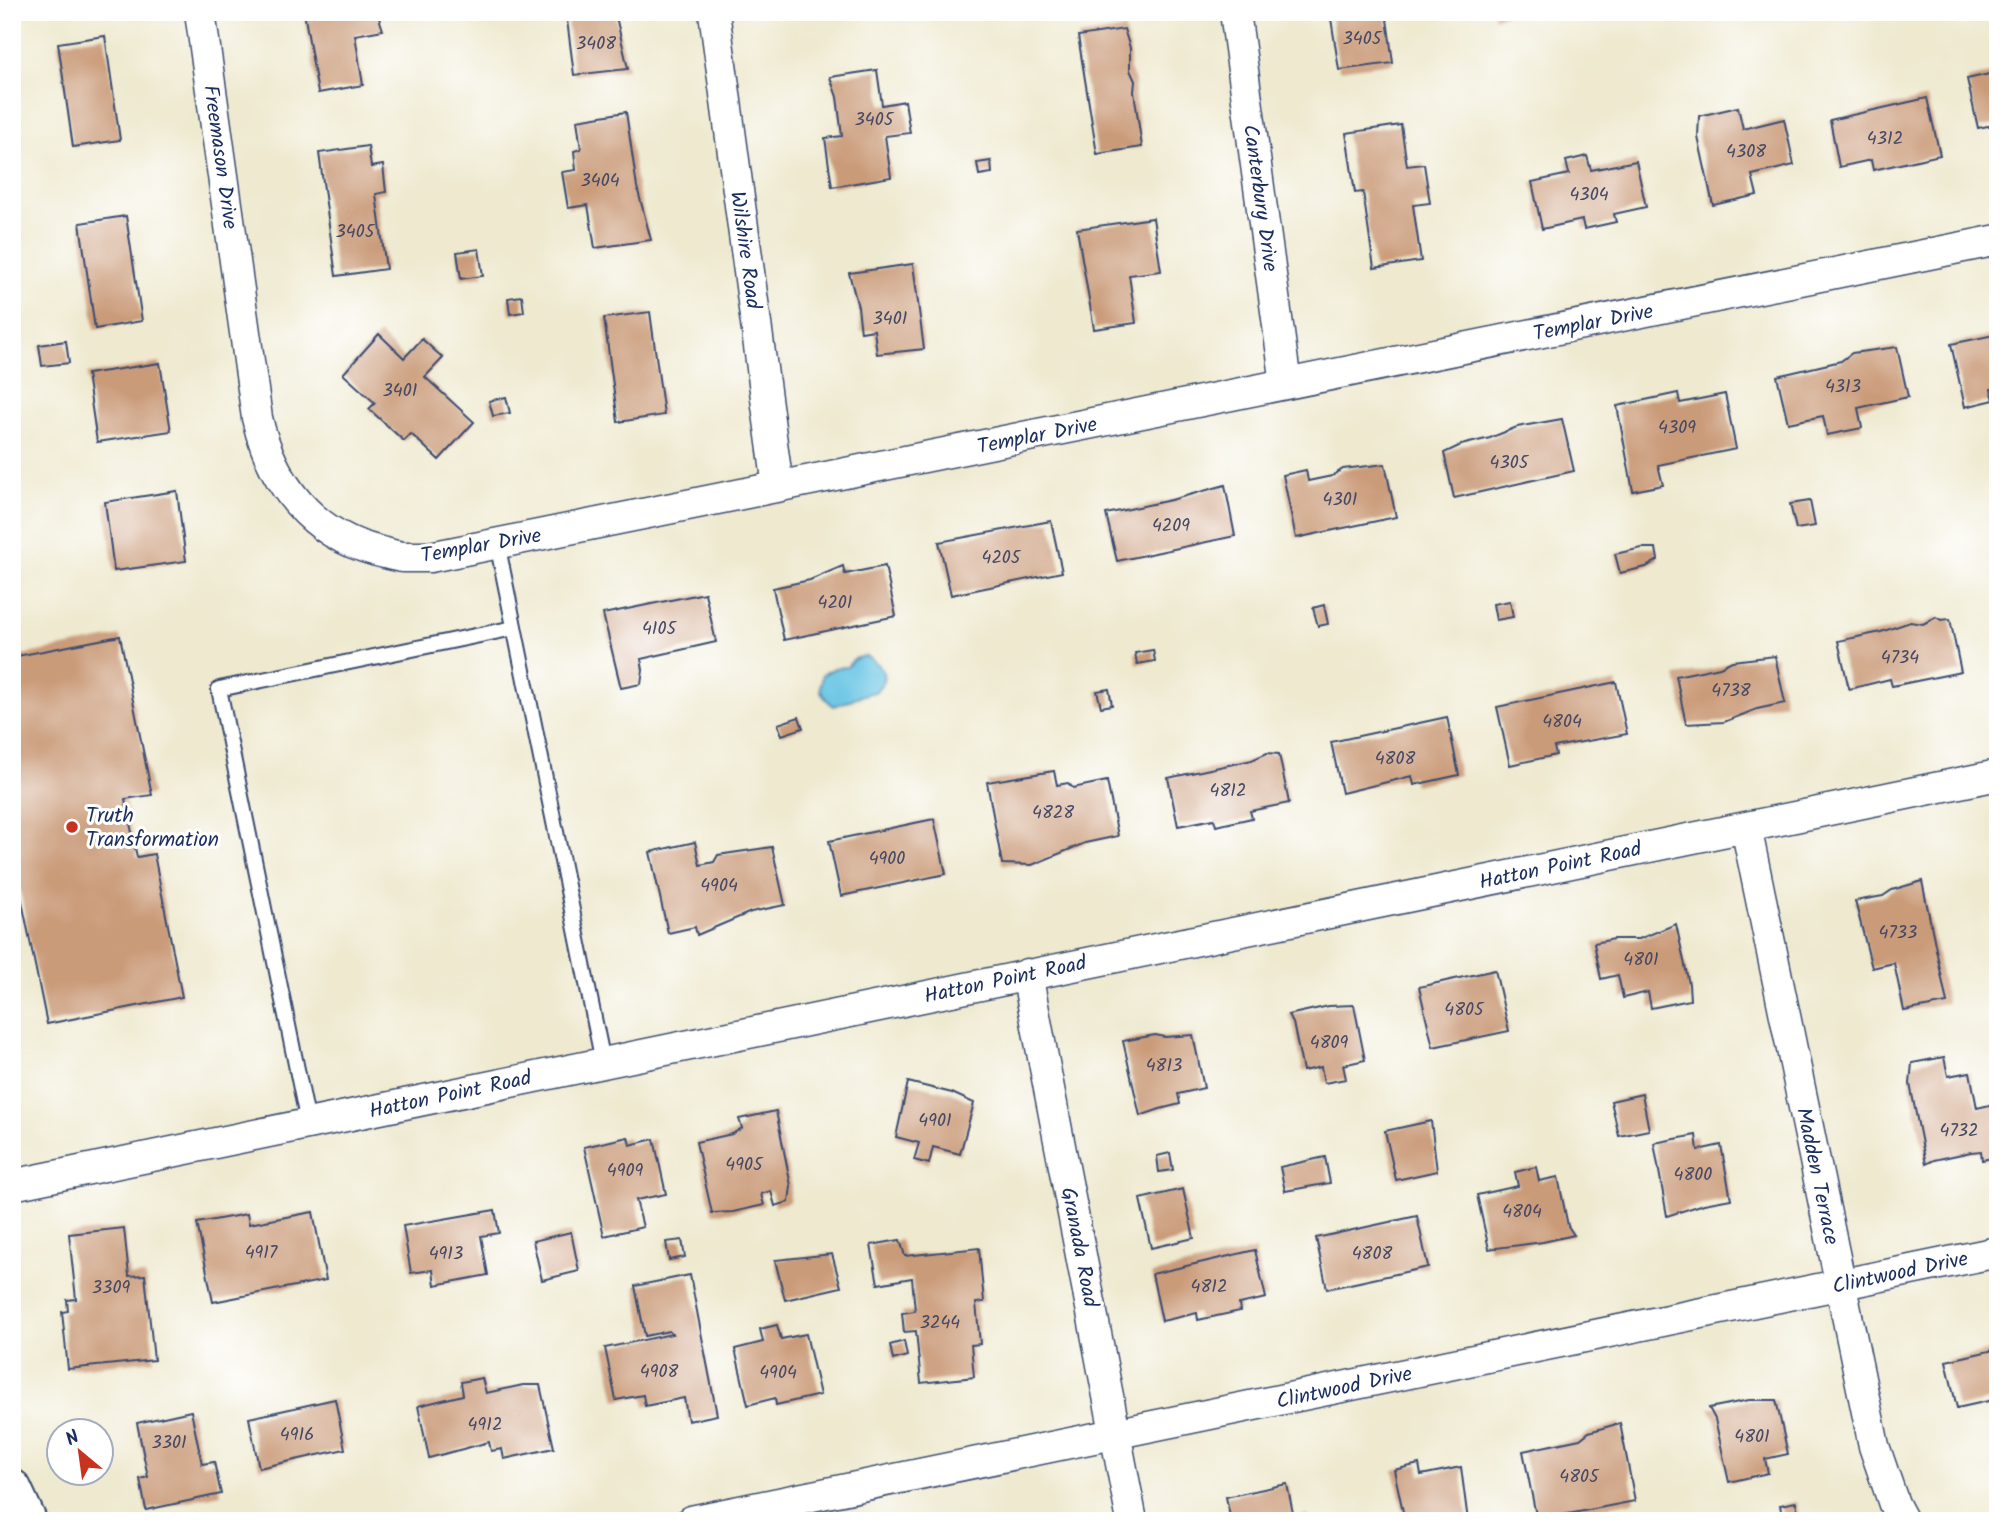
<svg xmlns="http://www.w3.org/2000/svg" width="2010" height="1533" viewBox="0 0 2010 1533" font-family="Kalam,sans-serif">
	<rect width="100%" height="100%" fill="#fff"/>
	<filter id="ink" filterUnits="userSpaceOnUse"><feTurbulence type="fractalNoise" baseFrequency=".0143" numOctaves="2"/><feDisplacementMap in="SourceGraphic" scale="14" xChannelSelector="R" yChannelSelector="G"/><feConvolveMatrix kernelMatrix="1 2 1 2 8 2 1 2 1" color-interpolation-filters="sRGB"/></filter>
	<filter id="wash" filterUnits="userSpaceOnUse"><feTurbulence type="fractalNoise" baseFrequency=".00686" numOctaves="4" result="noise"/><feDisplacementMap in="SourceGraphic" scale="28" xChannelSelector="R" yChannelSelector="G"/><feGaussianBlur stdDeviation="1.57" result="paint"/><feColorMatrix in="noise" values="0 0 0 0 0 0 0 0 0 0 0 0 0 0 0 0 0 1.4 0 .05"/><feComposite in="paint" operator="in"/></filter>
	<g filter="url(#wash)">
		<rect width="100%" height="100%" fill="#eee9cf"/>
		<!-- water -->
		<path fill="#66c4e4" stroke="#407aa1" stroke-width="2" d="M865 656C873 660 887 669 883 681 882 685 878 688 875 692 858 694 850 702 834 706 821 696 817 689 823 674L835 668 847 667 854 659Z"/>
		<g id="blocks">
			<!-- building -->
			<path fill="#ca9b79" d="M304 12H377L383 30 355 35 363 85 318 93Z
				M566 12H615L628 69 574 75Z
				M1330 12H1386L1393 63 1339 70Z
				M1493 12H1510V13L1494 18Z
				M1124 29 1130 48V70L1135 81 1134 92 1142 147 1097 154 1078 36Z
				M105 36 120 140 73 147 58 43Z
				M877 70 882 105 905 101 910 133 885 136 891 177 832 187 825 138 842 136 837 97 830 77Z
				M1998 72V124L1978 128 1967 79Z
				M1927 98 1940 155 1873 170 1871 160 1839 167 1830 120Z
				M1738 107 1743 129 1784 119 1794 165 1752 175 1757 195 1713 205 1698 137 1699 116Z
				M626 112 637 187 651 240 595 248 588 205 568 208 562 172 576 170 574 151 581 149 577 120Z
				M1401 125 1407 166 1424 164 1430 203 1413 205 1421 261 1374 268 1363 192 1355 193 1346 133Z
				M368 146 371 167 383 165 386 192 376 194 386 269 336 276 319 153Z
				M1587 156 1591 170 1636 161 1646 207 1614 214 1616 222 1584 229 1582 220 1542 229 1532 182 1569 174 1566 161Z
				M991 161 992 173 979 175 977 163Z
				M126 216 142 321 95 329 80 223Z
				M1153 218 1161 271 1129 275 1136 323 1094 329 1077 229Z
				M479 249 483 276 461 279 457 252Z
				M913 264 924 349 877 354 874 330 861 332 858 307 849 273Z
				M522 296 524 312 510 314 508 298Z
				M650 312 664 415 618 422 604 318Z
				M1998 326V388L1991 389 1994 400 1965 407 1951 344 1994 335 1993 327Z
				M379 334 404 358 422 339 443 358 425 377 474 422 439 460 411 434 404 441 369 409 375 403 343 374Z
				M66 341 69 363 42 366 39 345Z
				M1897 347 1908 397 1858 408 1862 428 1827 435 1823 416 1788 423 1777 376 1841 361 1852 353Z
				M160 363 171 431 97 442 87 374Z
				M1678 393 1680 403 1725 394 1736 449 1658 465 1663 485 1633 491 1617 406Z
				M506 397 510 413 493 416 489 401Z
				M1562 419 1574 471 1454 498 1444 453 1461 445 1490 438 1517 427Z
				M1385 464 1396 517 1296 538 1283 475 1306 470 1308 481 1332 476 1343 469Z
				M1225 485 1235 536 1117 561 1106 514 1171 500Z
				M177 491 186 561 114 571 105 502Z
				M1810 501 1815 526 1796 529 1790 504Z
				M1051 521 1062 572 951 595 939 542Z
				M1642 548H1656L1658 560 1646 567 1620 573 1615 554Z
				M843 566 845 574 885 566 896 616 784 640 773 588 810 580Z
				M705 593 716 642 641 659 643 670 641 684 621 688 603 614Z
				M1510 601 1513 617 1496 620 1493 604Z
				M1324 605 1328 624 1318 626 1313 608Z
				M1936 617 1941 620 1950 619 1961 672 1892 686 1890 679 1849 689 1838 641 1881 632 1910 622 1923 624Z
				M120 636 152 795 125 799 137 857 154 854 182 997 47 1024 18 882 12 883V657Z
				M1153 650 1155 661 1137 664 1135 653Z
				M1775 656 1785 703 1757 709 1724 722 1686 724 1676 676 1720 667 1732 661Z
				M1616 682 1627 734 1554 747 1556 755 1510 765 1497 707Z
				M1109 689 1112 705 1101 707 1097 691Z
				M799 717 803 728 782 735 778 724Z
				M1447 717 1459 775 1414 785 1412 776 1342 793 1331 742Z
				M1267 753 1279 754 1289 803 1250 811 1252 818 1216 826 1214 819 1178 826 1168 778 1252 760Z
				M1054 771 1057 785 1068 783 1073 788 1107 781 1118 836 1085 843 1032 865 1002 864 987 782Z
				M934 819 946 874 841 896 829 841Z
				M695 842 700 865 714 862 718 855 772 847 785 905 751 912 697 935 695 927 668 933 650 852Z
				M1922 881 1947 1003 1904 1011 1894 963 1872 968 1855 901 1883 896 1892 890Z
				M1676 924 1689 984 1690 1000 1651 1008 1648 992 1623 998 1618 975 1601 979 1594 943 1614 939H1639Z
				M1495 970 1509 1031 1433 1047 1419 987Z
				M1354 1005 1365 1060 1343 1065 1346 1079 1324 1083 1321 1067 1303 1071 1293 1023 1288 1015 1329 1006Z
				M1155 1035 1165 1037 1193 1035 1204 1088 1178 1094 1180 1104 1160 1109 1140 1116 1123 1041Z
				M1944 1057 1948 1076 1970 1072 1977 1108 1998 1103V1157L1982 1160 1981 1151 1971 1152 1934 1160 1926 1164 1910 1084 1912 1063Z
				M908 1082 952 1093 974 1103 960 1154 933 1147 929 1164 914 1160 919 1143 896 1137Z
				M1642 1094 1649 1130 1619 1136 1611 1101Z
				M776 1111 791 1186 789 1202 775 1206 771 1191 761 1194 764 1205 733 1212 712 1213 696 1142 732 1134 742 1128 739 1119Z
				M1431 1121 1437 1171 1396 1180 1385 1131Z
				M1696 1135 1698 1150 1721 1145 1731 1199 1704 1204 1667 1216 1654 1143Z
				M628 1137 630 1145 654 1139 666 1194 636 1200 643 1227 604 1236 584 1147Z
				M1170 1153 1173 1170 1159 1172 1157 1156Z
				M1325 1157 1330 1183 1285 1191 1280 1167Z
				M1536 1167 1539 1181 1558 1177 1568 1226 1574 1235 1543 1242 1489 1249 1477 1195 1518 1186 1515 1172Z
				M1183 1189 1194 1238 1151 1248 1140 1199Z
				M495 1210 499 1233 481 1236 488 1275 435 1285 433 1270 411 1273 403 1226Z
				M313 1212 326 1280 213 1302 197 1223 247 1214 249 1224Z
				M1417 1216 1428 1267 1327 1289 1316 1238Z
				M124 1228 129 1276 145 1275 154 1360 68 1369 62 1312 68 1311 67 1300 76 1299 69 1234Z
				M571 1232 579 1271 542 1280 533 1241Z
				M682 1240 685 1257 669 1260 666 1242Z
				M900 1240 905 1256 979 1248 984 1302 976 1303 980 1344 971 1345 974 1377 921 1383 916 1331 904 1332 902 1313 915 1311 912 1278 878 1284 871 1245Z
				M1255 1250 1266 1298 1239 1304 1240 1311 1198 1320 1197 1313 1162 1321 1152 1274Z
				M832 1254 841 1287 785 1300 775 1260Z
				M690 1275 717 1415 688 1421 684 1398 645 1406 643 1395 616 1400 605 1348 672 1334 669 1331 645 1336 635 1286Z
				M777 1325 781 1339 806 1334 820 1395 776 1405 775 1398 748 1405 735 1349 763 1342 760 1329Z
				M904 1341 907 1356 893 1360 890 1345Z
				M1998 1349V1417L1993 1400 1957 1408 1946 1361Z
				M482 1378 486 1393 523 1385H540L554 1448 504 1459 502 1449 491 1451 489 1442 429 1458 418 1406 463 1395 461 1382Z
				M335 1399 345 1449 259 1468 249 1418Z
				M1749 1400H1776L1788 1454 1765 1459 1768 1473 1729 1482 1715 1419 1709 1408Z
				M191 1411 202 1464 214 1462 221 1494 146 1510 140 1479 148 1477 137 1423Z
				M1620 1423 1635 1501 1537 1520 1523 1451 1580 1439 1589 1432Z
				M1419 1464 1421 1475 1461 1467 1468 1521H1405L1394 1470Z
				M1287 1484 1294 1518 1307 1515 1309 1521H1231L1226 1497Z
				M1796 1502 1800 1521H1783L1780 1505Z"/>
		</g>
	</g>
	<g filter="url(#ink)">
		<use href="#blocks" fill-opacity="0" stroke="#3b4b6f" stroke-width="2"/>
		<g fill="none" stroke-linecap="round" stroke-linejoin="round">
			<!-- service casing -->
			<g stroke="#3b4b6f" stroke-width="18">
				<path id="service" d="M497 543 603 1062
					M308 1123 219 689 514 628"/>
			</g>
			<!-- minor casing -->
			<g stroke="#3b4b6f" stroke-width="33">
				<path id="minor" d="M200 12 257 418C272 483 311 534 377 551 386 553 395 556 403 557 412 557 421 557 430 557L1998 240
					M714 12 778 487
					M1235 12 1286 384
					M1746 827 1874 1446 1894 1504 1903 1521
					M1027 974 1132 1521
					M12 1185 1998 775
					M691 1521 1998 1252"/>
			</g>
			<!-- secondary casing -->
			<g stroke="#3b4b6f" stroke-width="42">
				<path id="secondary" d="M12 1489 27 1521"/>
			</g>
			<!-- service -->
			<use href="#service" stroke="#fff" stroke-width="14"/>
			<!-- minor -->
			<use href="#minor" stroke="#fff" stroke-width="30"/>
			<!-- secondary -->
			<use href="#secondary" stroke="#fff" stroke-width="38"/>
		</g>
	</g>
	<!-- markers -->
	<circle fill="#c8321e" stroke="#fff" stroke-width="2.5" cx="72" cy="827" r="7"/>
	<g text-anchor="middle" stroke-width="6" stroke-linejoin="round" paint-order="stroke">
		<!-- number labels -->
		<g font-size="18" fill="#474a65">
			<text x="1362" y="44">3405</text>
			<text x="596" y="49">3408</text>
			<text x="874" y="125">3405</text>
			<text x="1885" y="144">4312</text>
			<text x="1746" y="157">4308</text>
			<text x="600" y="186">3404</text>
			<text x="1589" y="200">4304</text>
			<text x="355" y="237">3405</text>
			<text x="890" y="324">3401</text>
			<text x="1843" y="392">4313</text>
			<text x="400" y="396">3401</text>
			<text x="1677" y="433">4309</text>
			<text x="1509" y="468">4305</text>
			<text x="1340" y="505">4301</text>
			<text x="1171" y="531">4209</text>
			<text x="1001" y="563">4205</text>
			<text x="835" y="608">4201</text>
			<text x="659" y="634">4105</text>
			<text x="1900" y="663">4734</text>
			<text x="1731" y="696">4738</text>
			<text x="1562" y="727">4804</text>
			<text x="1395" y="764">4808</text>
			<text x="1228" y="796">4812</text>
			<text x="1053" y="818">4828</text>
			<text x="887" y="864">4900</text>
			<text x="719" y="891">4904</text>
			<text x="1898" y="938">4733</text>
			<text x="1641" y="965">4801</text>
			<text x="1464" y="1015">4805</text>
			<text x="1329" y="1048">4809</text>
			<text x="1164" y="1071">4813</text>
			<text x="935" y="1126">4901</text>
			<text x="1959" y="1136">4732</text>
			<text x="744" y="1170">4905</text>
			<text x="625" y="1176">4909</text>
			<text x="1693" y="1180">4800</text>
			<text x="1522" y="1217">4804</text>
			<text x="261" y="1258">4917</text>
			<text x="446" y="1259">4913</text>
			<text x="1372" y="1259">4808</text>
			<text x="1209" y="1292">4812</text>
			<text x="111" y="1293">3309</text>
			<text x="940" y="1328">3244</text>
			<text x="659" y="1377">4908</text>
			<text x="778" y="1378">4904</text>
			<text x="485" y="1430">4912</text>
			<text x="297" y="1440">4916</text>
			<text x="1752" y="1442">4801</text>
			<text x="169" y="1448">3301</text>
			<text x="1579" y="1482">4805</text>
		</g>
		<!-- street labels -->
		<g font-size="21" fill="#1b2f5e" stroke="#fff">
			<text transform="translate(221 157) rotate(82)" y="7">Freemason Drive</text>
			<text transform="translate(1261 198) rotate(82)" y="7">Canterbury Drive</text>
			<text transform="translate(746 250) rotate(82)" y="7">Wilshire Road</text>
			<text transform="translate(1593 322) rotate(-11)" y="7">Templar Drive</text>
			<text transform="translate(1037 435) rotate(-11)" y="7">Templar Drive</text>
			<text transform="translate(481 545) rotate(-10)" y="7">Templar Drive</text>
			<text transform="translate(1560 865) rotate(-12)" y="7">Hatton Point Road</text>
			<text transform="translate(1005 979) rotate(-12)" y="7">Hatton Point Road</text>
			<text transform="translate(450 1094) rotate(-12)" y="7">Hatton Point Road</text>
			<text transform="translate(1818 1176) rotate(78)" y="7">Madden Terrace</text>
			<text transform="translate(1080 1247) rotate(79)" y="7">Granada Road</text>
			<text transform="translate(1900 1272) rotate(-12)" y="7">Clintwood Drive</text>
			<text transform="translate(1344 1387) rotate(-12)" y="7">Clintwood Drive</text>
		</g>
		<!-- poi labels -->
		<g font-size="21" fill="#1b2f5e" stroke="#fff" text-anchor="start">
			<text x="86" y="822">Truth<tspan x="86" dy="24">Transformation</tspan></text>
		</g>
	</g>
	<!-- margin -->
	<rect width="2010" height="1533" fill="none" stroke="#fff" stroke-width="42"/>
	<!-- north arrow -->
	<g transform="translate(80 1452) rotate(331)"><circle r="33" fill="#ffffff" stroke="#a4acbf" stroke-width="2"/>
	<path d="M0-5L12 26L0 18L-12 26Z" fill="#c8321e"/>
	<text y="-10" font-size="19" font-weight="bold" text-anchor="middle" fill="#1b2f5e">N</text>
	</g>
</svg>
